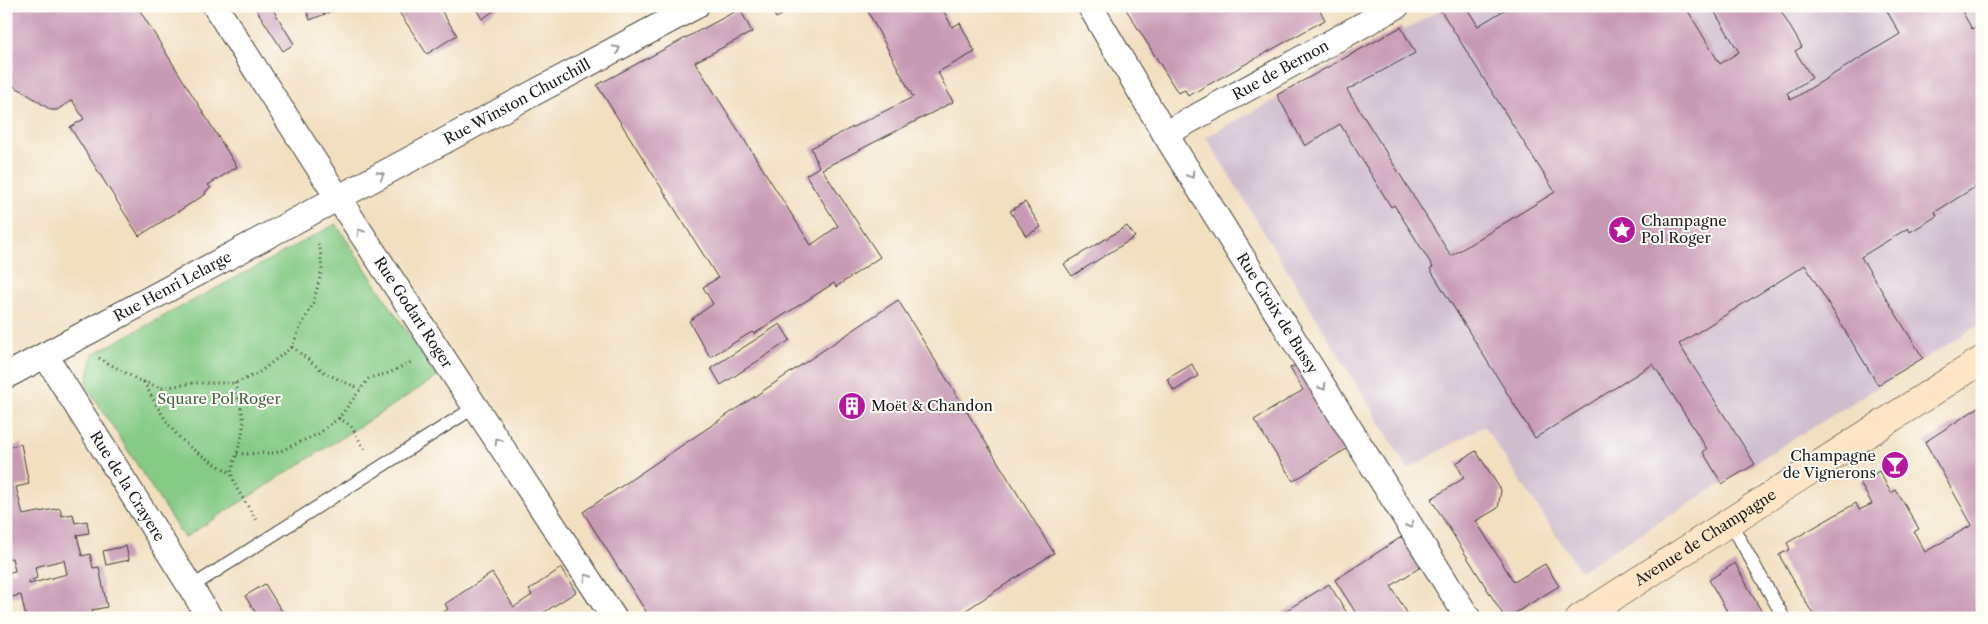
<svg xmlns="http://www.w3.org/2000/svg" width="1988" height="624" viewBox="0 0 1988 624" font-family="'Libre Caslon Text',serif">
	<rect width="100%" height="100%" fill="#fdfcf7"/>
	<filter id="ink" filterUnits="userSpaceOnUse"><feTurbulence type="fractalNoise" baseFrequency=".02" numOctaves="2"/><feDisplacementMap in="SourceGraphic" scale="10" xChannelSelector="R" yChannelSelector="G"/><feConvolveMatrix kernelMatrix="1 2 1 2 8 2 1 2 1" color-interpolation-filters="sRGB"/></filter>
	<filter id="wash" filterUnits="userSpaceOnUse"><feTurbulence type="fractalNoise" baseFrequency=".0096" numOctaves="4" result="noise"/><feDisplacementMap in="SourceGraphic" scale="20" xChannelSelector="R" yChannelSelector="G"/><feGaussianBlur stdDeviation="1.12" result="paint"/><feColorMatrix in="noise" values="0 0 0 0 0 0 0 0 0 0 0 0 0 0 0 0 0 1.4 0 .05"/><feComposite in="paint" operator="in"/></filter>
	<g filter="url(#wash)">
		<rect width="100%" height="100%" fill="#f1dfc0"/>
		<!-- industrial -->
		<path fill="#cfbdce" d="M1448 6H1982V323L1580 571 1484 426 1408 469 1206 137Z"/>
		<!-- green -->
		<path fill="#85cb86" stroke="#507451" d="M336 224 437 377 184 538 86 385 93 354Z"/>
		<g id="blocks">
			<!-- building -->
			<path fill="#c79ab4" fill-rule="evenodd" d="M6 6H137L237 167 208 185 211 188 205 192 206 194 139 236 70 127 84 119 72 100 57 110H51L21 90 6 83Z
				M254 6H271L294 44 283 51Z
				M305 6H345L310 20Z
				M395 6H438L457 35 427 54Z
				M474 6H501L482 19Z
				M770 6H799L776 18Z
				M865 6H941L952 27 960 23 975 52 938 72 953 102 822 169 880 257 836 287 834 283 754 334 752 332 710 357 689 321 713 304 703 287 718 278 597 85 740 9 752 32 695 62 811 245 838 226 806 175 819 167 811 148 913 97Z
				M1124 6H1318L1325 20 1188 96 1185 90 1178 93Z
				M1438 6H1476L1468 10 1478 26 1511 6H1685L1720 64 1739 52 1711 6H1778L1802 47 1795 51 1812 78 1787 93 1791 100 1900 34 1884 6H1959L1972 29 1982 23V186L1980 184 1935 212 1937 216 1910 232 1908 228 1861 257 1923 358 1878 385 1805 265 1679 344 1755 464 1722 484 1703 452 1707 449 1653 364 1535 438 1430 269 1433 267 1410 230 1394 205 1391 207 1340 124 1305 146 1277 95 1401 27 1415 53 1347 90 1451 256 1555 192Z
				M1025 202 1041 227 1026 236 1010 211Z
				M1127 226 1135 237 1072 276 1064 264Z
				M898 300 1054 553 954 618H650L583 512Z
				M780 324 790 340 721 385 711 368Z
				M1192 364 1198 376 1174 391 1167 379Z
				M1296 365 1348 448 1293 481 1254 420 1303 390 1290 368Z
				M1982 405V618H1815L1779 555 1790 549 1787 543 1856 503 1859 510 1872 504 1860 483 1879 471 1891 493 1896 490 1919 529 1914 532 1925 552 1972 525 1925 442Z
				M6 440 9 447 21 444 29 484 16 487 23 515 60 508 62 516 73 514 75 523 87 521 89 533 77 535 82 556 90 554 93 568 99 567 107 607 92 610 94 618H77L76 614 58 618H26L21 595 11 597 6 573 15 571 12 558 6 559ZM64 560 67 574 29 584V581L37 578 35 567Z
				M1476 451 1501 490 1498 508 1476 521 1514 582 1545 564 1559 586 1507 618H1505L1431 499 1464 478 1456 463Z
				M1403 536 1422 566 1391 586 1410 618H1359L1335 580Z
				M126 546 129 560 106 565 103 551Z
				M1735 563 1765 618H1731L1709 580Z
				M561 568 576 592 535 618H435L448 609 445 604 492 573 514 607 532 595 529 590Z
				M265 584 286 618H259L245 596Z
				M1329 584 1350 618H1274Z"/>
		</g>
	</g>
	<g filter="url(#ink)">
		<use href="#blocks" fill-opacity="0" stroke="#3c3935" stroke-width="1"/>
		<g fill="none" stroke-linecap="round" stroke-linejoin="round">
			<!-- service casing -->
			<g stroke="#3c3935" stroke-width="14">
				<path id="service" d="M1730 522 1784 618
					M191 587 475 407"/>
			</g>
			<!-- minor casing -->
			<g stroke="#3c3935" stroke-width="27">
				<g id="minor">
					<path id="s1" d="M215 6 338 198 614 618"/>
					<path id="s2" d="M1090 6 1165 134 1468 618"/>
					<path id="s3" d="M1165 134 1397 6"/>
					<path id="s4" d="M45 355 210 618"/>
					<path id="s5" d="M6 376 696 6"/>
				</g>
			</g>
			<!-- secondary casing -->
			<g stroke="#3c3935" stroke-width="29">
				<g id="secondary">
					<path id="s6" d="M1580 618 1982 360"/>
				</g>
			</g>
			<!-- path -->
			<path stroke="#3c3935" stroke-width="3" stroke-dasharray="1 4" stroke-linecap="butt" d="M292 347 327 374 360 389
				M99 358 138 380 162 388 194 383H235L257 374 292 347 300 328 313 304 322 270 320 247 316 241
				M144 382C157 407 171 434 194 450 206 459 219 466 231 473
				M235 383 244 421 241 440 231 473 237 489 257 521
				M339 418 351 426 366 452
				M237 454 276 453 318 434 339 418 369 378 389 373 413 361"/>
			<!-- service -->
			<use href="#service" stroke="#fff" stroke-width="12"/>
			<!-- minor -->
			<use href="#minor" stroke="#fff" stroke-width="25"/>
			<!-- secondary -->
			<use href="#secondary" stroke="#fde5c5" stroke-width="28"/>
		</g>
		<!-- one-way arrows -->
		<defs><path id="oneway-chevron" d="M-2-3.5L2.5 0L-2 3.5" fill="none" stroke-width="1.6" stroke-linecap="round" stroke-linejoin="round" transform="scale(1.25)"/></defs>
		<g stroke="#999">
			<use href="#oneway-chevron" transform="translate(617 49) rotate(-28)"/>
			<use href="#oneway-chevron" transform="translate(381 175) rotate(-28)"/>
			<use href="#oneway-chevron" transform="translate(1191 175) rotate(58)"/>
			<use href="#oneway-chevron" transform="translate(360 232) rotate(-123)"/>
			<use href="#oneway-chevron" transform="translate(1323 387) rotate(58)"/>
			<use href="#oneway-chevron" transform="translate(498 441) rotate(-123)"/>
			<use href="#oneway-chevron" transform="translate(1410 525) rotate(58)"/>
			<use href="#oneway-chevron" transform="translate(587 577) rotate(-123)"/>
		</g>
	</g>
	<!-- icons -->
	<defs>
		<g id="sight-disc" transform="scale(1.4375)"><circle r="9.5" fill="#b5179e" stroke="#fdfcf7"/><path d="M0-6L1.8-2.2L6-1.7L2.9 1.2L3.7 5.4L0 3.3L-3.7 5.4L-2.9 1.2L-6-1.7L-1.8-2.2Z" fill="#fff"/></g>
		<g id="building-disc" transform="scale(1.4375)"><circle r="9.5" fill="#b5179e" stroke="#fdfcf7"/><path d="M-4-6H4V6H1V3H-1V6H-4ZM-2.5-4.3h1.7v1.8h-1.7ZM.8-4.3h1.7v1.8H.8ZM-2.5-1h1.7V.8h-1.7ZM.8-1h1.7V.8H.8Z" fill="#fff"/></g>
		<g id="bar-disc" transform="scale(1.4375)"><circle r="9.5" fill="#b5179e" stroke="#fdfcf7"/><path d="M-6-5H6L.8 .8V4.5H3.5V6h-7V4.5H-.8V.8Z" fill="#fff"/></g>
	</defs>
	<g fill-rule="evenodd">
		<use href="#sight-disc" x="1622" y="230"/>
		<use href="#building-disc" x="852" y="406"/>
		<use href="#bar-disc" x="1895" y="465"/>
	</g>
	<g text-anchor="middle" stroke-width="4" stroke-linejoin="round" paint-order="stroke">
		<!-- street labels -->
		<g font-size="15" fill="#1c1c1c" stroke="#fdfcf7">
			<text dy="5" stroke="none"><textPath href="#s3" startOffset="132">Rue de Bernon</textPath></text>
			<text dy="5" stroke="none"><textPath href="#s5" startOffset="580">Rue Winston Churchill</textPath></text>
			<text dy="5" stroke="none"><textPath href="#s5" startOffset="189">Rue Henri Lelarge</textPath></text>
			<text dy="5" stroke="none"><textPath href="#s1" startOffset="365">Rue Godart Roger</textPath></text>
			<text dy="5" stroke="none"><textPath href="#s2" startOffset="360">Rue Croix de Bussy</textPath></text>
			<text dy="5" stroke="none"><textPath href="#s4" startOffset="155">Rue de la Crayere</textPath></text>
			<text dy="5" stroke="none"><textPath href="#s6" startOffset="149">Avenue de Champagne</textPath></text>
		</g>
		<!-- poi labels -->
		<g font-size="15" fill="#1c1c1c" stroke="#fdfcf7" text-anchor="start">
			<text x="1641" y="226">Champagne<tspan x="1641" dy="17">Pol Roger</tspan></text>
			<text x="871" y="411">Moёt &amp; Chandon</text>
			<text x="1876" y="461" text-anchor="end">Champagne<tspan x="1876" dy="17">de Vignerons</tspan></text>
		</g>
		<!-- park labels -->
		<g font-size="15" fill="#466246" stroke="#fdfcf7">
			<text x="219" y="404">Square Pol Roger</text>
		</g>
	</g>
	<!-- margin -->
	<rect width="1988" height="624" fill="none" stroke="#fdfcf7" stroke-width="25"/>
</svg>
